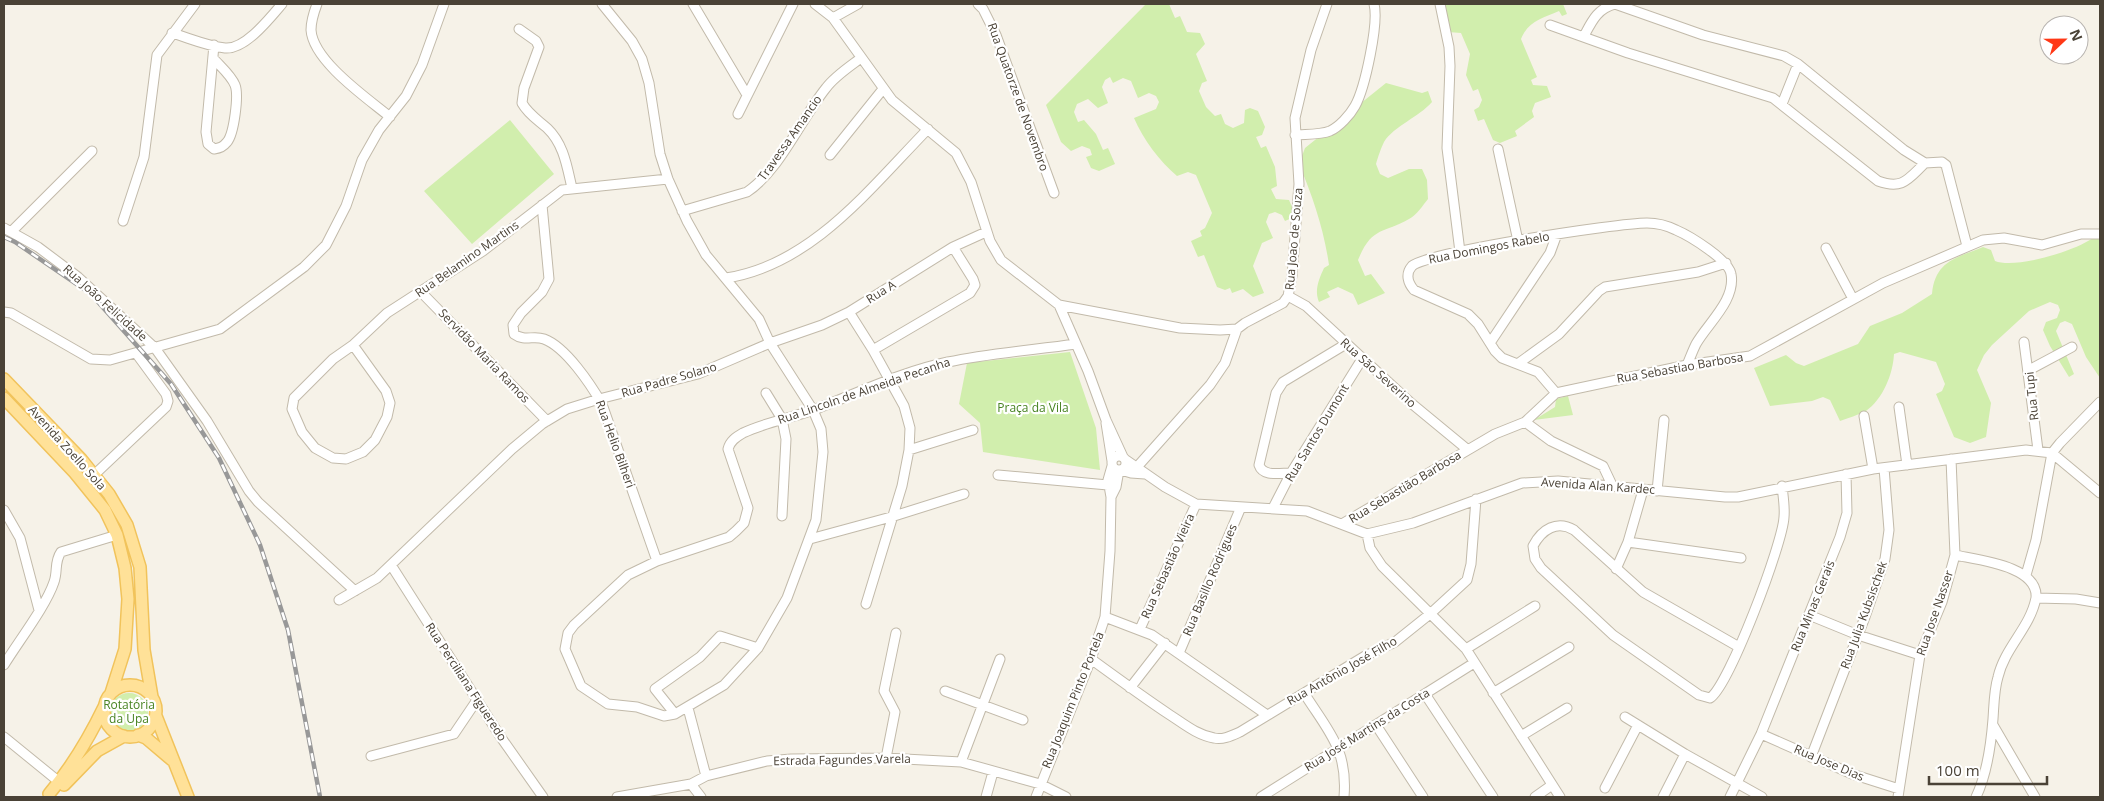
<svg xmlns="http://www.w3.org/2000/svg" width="2104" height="801" viewBox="0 0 2104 801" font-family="'Open Sans',sans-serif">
	<rect width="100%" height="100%" fill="#f6f2e8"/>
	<!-- green -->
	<path fill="#d1eead" d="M1146 4H1169L1175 18 1180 16 1187 32 1200 33 1205 44 1196 54 1207 81 1202 83 1199 91 1206 107 1215 116 1221 114 1225 124 1233 128 1244 123 1245 110 1250 108 1258 111 1265 127 1262 135 1256 137 1261 148 1266 146 1275 167 1277 186 1271 189 1276 199 1289 200 1296 216 1285 221 1282 215 1275 212 1269 214 1266 222 1273 238 1262 243 1253 266 1264 293 1253 297 1243 289 1232 293 1230 288 1225 290 1217 287 1204 255 1198 257 1191 241 1202 236 1200 231 1205 228 1212 213 1196 175 1188 172 1177 176C1160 162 1143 139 1134 118L1156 109 1159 102 1156 96 1149 93 1138 98 1131 81 1123 78 1113 83 1110 77 1105 80 1102 87 1108 103 1098 108 1088 99 1077 104 1074 112 1078 122 1084 120 1096 134 1103 150 1108 148 1115 164 1099 171 1091 168 1086 157 1092 155 1090 149 1082 146 1071 151 1061 142 1046 105Z
		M1442 4H1563L1567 14 1562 16 1559 11C1543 18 1528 21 1521 39L1537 77 1531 80 1533 85 1547 86 1551 97 1535 103 1532 111 1534 117 1515 131 1517 136 1500 143 1493 140 1484 119 1478 121 1474 110 1479 107 1482 100 1478 89 1473 91 1466 75 1470 54 1461 33 1448 32Z
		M1386 83 1422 93 1428 91 1432 102C1419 117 1394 126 1384 142 1381 148 1378 157 1376 164L1380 174 1388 178 1409 169H1422L1427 180 1428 199C1423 205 1417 215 1409 219 1383 234 1372 226 1358 260L1365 276 1371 274 1385 293 1358 305 1353 294 1338 287 1327 292 1330 297 1319 302C1314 290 1319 279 1324 268L1329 265C1324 230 1313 197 1299 164L1305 148Z
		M510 120 554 174 472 244 424 191Z
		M2100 231V378L2086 357 2072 324 2065 321 2060 323 2056 331 2074 374 2069 377 2050 346 2043 330 2046 322 2057 318 2060 310 2058 305 2050 302 2029 311 1992 345 1984 355 1977 370 1991 403 1986 437 1970 443 1954 437 1936 394 1942 391 1945 384 1936 362 1900 352 1894 354C1893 374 1883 399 1866 411 1858 415 1848 418 1840 421L1830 400 1823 397 1812 401 1770 406 1754 368 1786 355 1796 363 1804 366 1858 344 1870 326 1902 313 1932 294C1935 261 1956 258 1983 247L1991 250 1995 261C2015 269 2070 252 2088 241 2093 239 2097 234 2100 231Z
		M1070 352 1096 428 1100 470 983 452 980 423 959 404 967 363Z
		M1568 396 1573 415 1534 420 1555 407 1556 399Z
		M110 712a19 19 0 1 1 38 0a19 19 0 1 1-38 0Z"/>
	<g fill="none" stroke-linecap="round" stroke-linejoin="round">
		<!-- minor casing -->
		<g stroke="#c2baaa" stroke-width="11">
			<path id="minor" d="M317 4C314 12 311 21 311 30 313 61 367 98 390 117
				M602 4 632 41 642 59 649 83 660 154 668 179 687 221 706 255 759 319 770 343 813 410 821 429 823 452 816 520 787 598 758 648 724 685 675 714 664 716 637 707 608 704 581 686 565 649 568 633 574 625 628 575 657 561 729 537 736 531 744 523 748 508 728 449C730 441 736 437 743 433 766 422 792 418 816 409 858 393 904 371 948 362 990 353 1034 350 1076 344
				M693 4 747 95
				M815 4 833 18 892 100 956 153 971 182 990 241 1001 260 1059 305 1088 371 1106 420 1123 457
				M978 4 983 9 996 35 1054 193
				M1440 4 1449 47 1450 66 1447 148 1460 252
				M833 18 858 4
				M1550 25 1628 53 1773 98 1878 181C1903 190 1908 179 1925 163
				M519 29 536 41 539 47 524 88 522 103C528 114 538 120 547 128 564 144 567 167 572 188
				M172 33C189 38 207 46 225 48 245 50 270 18 282 4
				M1584 36C1592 21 1597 9 1615 4L1703 35 1784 56 1798 64 1904 150 1925 163 1942 162 1946 165 1967 246
				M213 58C220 66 231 75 235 85 239 95 234 134 227 142 223 147 220 148 214 149L208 144 206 132 214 45
				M1782 104 1798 64
				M738 114 793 4
				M1295 135C1306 134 1320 135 1330 131 1339 127 1350 115 1355 106 1365 88 1379 23 1374 4
				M1498 149 1518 241
				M830 155 883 89
				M542 205 549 279 542 292 521 313 513 325 514 334C525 342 533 335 544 339 566 347 591 385 602 404L657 561
				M682 211 747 192C780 170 801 119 826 88 835 76 849 67 861 58
				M123 221 144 157 157 55 195 4
				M4 228 38 247 78 277 155 348 207 421 249 491 258 502 355 591
				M11 232 92 151
				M1826 248 1853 299
				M726 278C812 265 870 188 928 129
				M420 291 547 421
				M1288 296 1306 306 1411 403 1468 450
				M1059 305 1180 328 1220 330 1237 329 1245 323 1283 303 1288 296 1292 276 1299 184 1295 118 1311 50 1327 4
				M4 312 11 313 91 359 110 360 220 329 304 267 326 245 346 206 362 160 379 130 406 96 422 65 444 4
				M849 312 873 350 904 406 910 428 909 450 902 486 866 604
				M2024 342 2038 450
				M1490 343 1550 253 1557 234
				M353 345 386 391 390 403 387 417 375 440 363 452 346 459 333 458 315 448 302 432 292 409 294 398 333 359 353 345 387 313 483 251 562 190 668 179
				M873 350 970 293 975 285 973 279 953 247
				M1519 363 1559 334 1599 291 1605 287 1698 272 1726 263
				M2029 370 2072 347
				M766 393 782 419 786 439 782 516
				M1556 393 1538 372 1502 358 1495 351 1478 324 1468 314 1414 290C1408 283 1405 274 1412 266 1428 252 1618 223 1647 223 1656 223 1668 226 1676 230 1690 236 1729 260 1731 274 1736 300 1708 323 1696 344 1693 350 1690 358 1687 365
				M1899 407 1907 465
				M1864 416 1873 469
				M1525 422 1551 441 1603 466 1612 485
				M1106 423 1112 461
				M909 450 973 430
				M1112 463a7 7 0 1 1 14 0a7 7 0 1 1-14 0Z
				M1126 460 1165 487 1196 504 1307 511 1367 534 1413 523 1522 483 1558 481 1725 497H1738L1873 469 2026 450 2052 453 2100 493
				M1137 467 1210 385 1225 363 1237 329
				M1121 470 1131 473 1145 474
				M1291 473C1280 473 1263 477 1259 465L1276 393 1283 382 1346 344
				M94 475 166 407 168 401 166 394 136 353
				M998 475 1108 485
				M1657 491 1664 420
				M1111 497 1116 487 1119 470
				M1273 508 1291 473 1362 359
				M4 510 20 538 39 610
				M1342 524 1495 434 1525 422 1556 393 1687 365 1750 356 1883 283 1983 240 2004 238 2042 245 2081 234H2100
				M1367 534 1370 548 1382 566 1466 649 1560 797
				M810 539 891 517 964 494
				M1628 542 1741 558
				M1955 555C1978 560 2039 566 2036 598
				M391 565 500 736 543 797
				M1616 569 1628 542 1643 490
				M2026 575 2036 540 2052 453 2060 443 2100 402
				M339 600 377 578 512 449 542 424 567 409 599 399 698 374 770 343 822 325 849 312 953 247 986 232
				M1809 615 1858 635 1920 655
				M1105 617 1152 635 1267 715
				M1140 629 1196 504
				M1739 647 1643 592 1574 530C1557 520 1542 529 1533 546L1535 559 1541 568 1613 635 1699 695 1710 698C1729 686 1783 543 1784 517 1785 507 1783 496 1782 486
				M1466 649 1535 606
				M1179 653 1241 507
				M1091 659C1117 678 1143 697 1170 715 1184 724 1197 735 1214 738 1223 740 1231 736 1240 732L1365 656 1395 642 1430 614 1467 580 1471 564 1476 499
				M4 665C18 642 46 606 54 582 58 571 54 562 61 552L117 535
				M1130 688 1165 643
				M945 691 1023 720
				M1304 693C1328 731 1348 749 1344 797
				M1493 693 1569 647
				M1425 694 1493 797
				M688 708 706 776
				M675 714 655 689 700 657 720 636 758 648
				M1625 717 1685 754 1762 797
				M1376 725 1423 797
				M1993 725 2035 797
				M1761 734 1852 774 1899 789
				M1521 736 1567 708
				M4 737 63 785
				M371 756 454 734 477 700
				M1811 757 1865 617 1885 559 1889 530 1884 468
				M886 758 895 712 884 691 896 633
				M961 762 1000 659
				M691 784 701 797
				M1605 788 1638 725
				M617 797 691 784 706 776 767 761 791 759 886 758 961 762 1040 784 1066 797
				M986 797 993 772
				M1036 797 1091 659 1105 617 1110 551 1111 497 1108 480 1112 466
				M1261 797 1474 663
				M1535 797 1552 785
				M1663 797 1685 754
				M1730 797 1761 734 1840 537 1847 513 1846 474
				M1898 797 1920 655 1942 602 1955 555 1951 459
				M1976 797C1987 774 1991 745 1993 719 1994 705 1994 690 1998 677 2005 647 2030 628 2036 598L2076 599 2100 603"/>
		</g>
		<!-- major casing -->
		<g stroke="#f1c35b" stroke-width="14">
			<path id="major" d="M4 379 81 459 109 494 127 525 140 567 144 650 152 697
				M4 398 75 473 105 510 117 535 125 568 128 599 125 649 111 693
				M104 711a26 26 0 1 1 52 0a26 26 0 1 1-52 0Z
				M156 716 188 797
				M138 735 146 738 172 760
				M64 785 97 751 124 736
				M49 794C71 768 89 738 104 707"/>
		</g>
		<!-- minor -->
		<use href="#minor" stroke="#fff" stroke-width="9"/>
		<!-- major -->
		<use href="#major" stroke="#ffe198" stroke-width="11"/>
		<!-- rail casing -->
		<g stroke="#989898" stroke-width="4.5">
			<path id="rail" d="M4 237 15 242 91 294 171 384 219 458 260 545 288 630 320 797"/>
		</g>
		<!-- rail -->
		<use href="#rail" stroke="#fff" stroke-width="2.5" stroke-dasharray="8" stroke-linecap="butt"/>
	</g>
	<g text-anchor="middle" stroke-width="4.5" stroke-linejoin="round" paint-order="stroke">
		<!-- street labels -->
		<g font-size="12" fill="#4a4236" stroke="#fff">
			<text transform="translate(1018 97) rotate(70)" y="4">Rua Quatorze de Novembro</text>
			<text transform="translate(790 138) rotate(-55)" y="4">Travessa Amancio</text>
			<text transform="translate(1294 239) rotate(-85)" y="4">Rua Joao de Souza</text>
			<text transform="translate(1489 248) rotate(-11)" y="4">Rua Domingos Rabelo</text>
			<text transform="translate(467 259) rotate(-35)" y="4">Rua Belamino Martins</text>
			<text transform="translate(881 292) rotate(-32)" y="4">Rua A</text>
			<text transform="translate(105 303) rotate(42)" y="4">Rua João Felicidade</text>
			<text transform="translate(484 356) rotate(46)" y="4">Servidão Maria Ramos</text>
			<text transform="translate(1680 368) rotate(-10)" y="4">Rua Sebastiao Barbosa</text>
			<text transform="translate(1378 373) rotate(42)" y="4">Rua São Severino</text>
			<text transform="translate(669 380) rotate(-16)" y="4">Rua Padre Solano</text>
			<text transform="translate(864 391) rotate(-19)" y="4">Rua Lincoln de Almeida Pecanha</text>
			<text transform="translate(2032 396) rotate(-96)" y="4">Rua Tupi</text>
			<text transform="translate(1317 433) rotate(-59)" y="4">Rua Santos Dumont</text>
			<text transform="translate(615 444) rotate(70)" y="4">Rua Helio Bilheri</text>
			<text transform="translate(67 448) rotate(48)" y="4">Avenida Zoello Sola</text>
			<text transform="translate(1598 486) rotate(4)" y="4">Avenida Alan Kardec</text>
			<text transform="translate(1405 487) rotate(-31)" y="4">Rua Sebastião Barbosa</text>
			<text transform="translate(1168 566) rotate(-66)" y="4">Rua Sebastião Vieira</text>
			<text transform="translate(1210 580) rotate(-67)" y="4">Rua Basillo Rodrigues</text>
			<text transform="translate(1813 606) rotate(-68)" y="4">Rua Minas Gerais</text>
			<text transform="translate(1935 613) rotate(-71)" y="4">Rua Jose Nasser</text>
			<text transform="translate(1864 615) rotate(-70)" y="4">Rua Julia Kubsischek</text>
			<text transform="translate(1342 671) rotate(-30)" y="4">Rua Antônio José Filho</text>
			<text transform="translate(466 682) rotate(57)" y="4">Rua Perciliana Figueredo</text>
			<text transform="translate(1073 700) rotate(-68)" y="4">Rua Joaquim Pinto Portela</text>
			<text transform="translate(1367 730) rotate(-32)" y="4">Rua José Martins da Costa</text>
			<text transform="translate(842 760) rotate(-1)" y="4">Estrada Fagundes Varela</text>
			<text transform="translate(1829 763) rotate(23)" y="4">Rua Jose Dias</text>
		</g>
		<!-- park labels -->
		<g font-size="12" fill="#478322" stroke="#fff">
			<text x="1033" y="412">Praça da Vila</text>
			<text x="129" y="709">Rotatória<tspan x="129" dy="14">da Upa</tspan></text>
		</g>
	</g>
	<!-- border -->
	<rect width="2104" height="801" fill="none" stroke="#4a4236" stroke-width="10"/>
	<!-- north arrow -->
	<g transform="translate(2064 40) rotate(68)"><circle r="24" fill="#ffffff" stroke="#b7b3af"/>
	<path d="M0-4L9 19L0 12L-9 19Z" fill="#ff3816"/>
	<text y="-8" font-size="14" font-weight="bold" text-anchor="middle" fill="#4a4236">N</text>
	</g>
	<!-- scale -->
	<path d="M1929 776v8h118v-8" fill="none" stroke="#4a4236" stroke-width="2.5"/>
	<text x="1936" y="776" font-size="15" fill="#4a4236" stroke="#ffffff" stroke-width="4" paint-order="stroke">100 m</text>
</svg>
